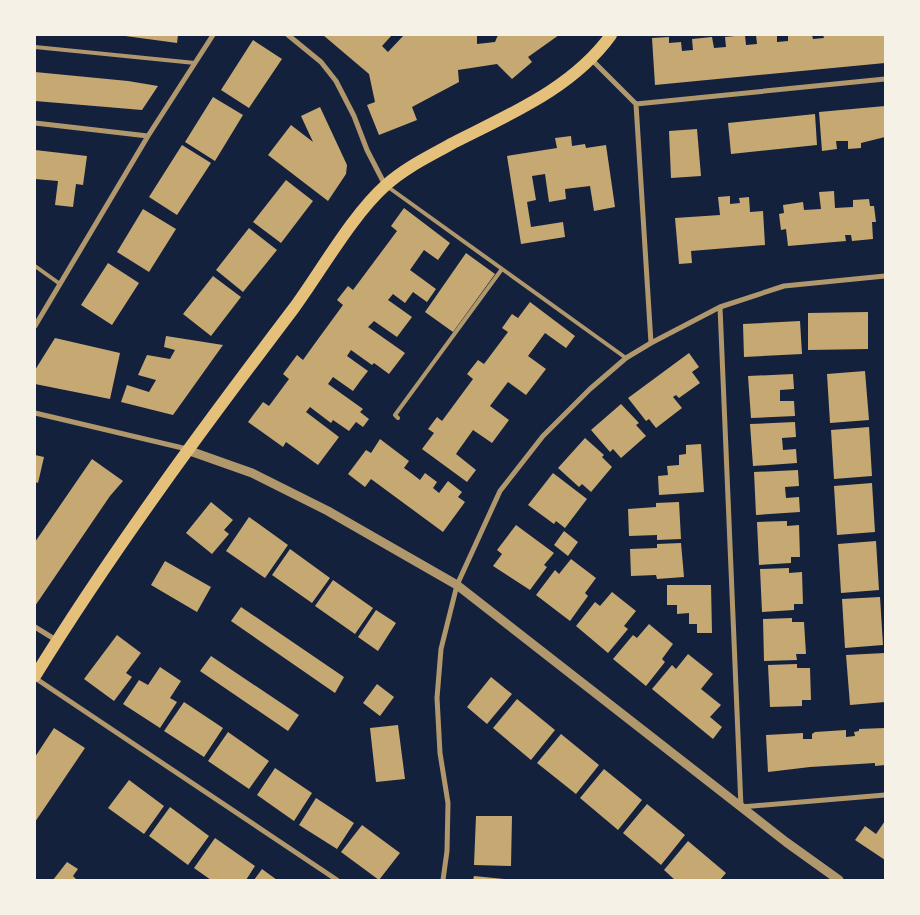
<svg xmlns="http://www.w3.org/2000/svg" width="920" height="915" viewBox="0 0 920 915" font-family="'Nunito Sans',sans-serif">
	<rect width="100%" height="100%" fill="#14213d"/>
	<!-- building -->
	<path fill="#c6a872" d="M118 35H178L177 43Z
		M323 35H392L382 46 388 52 404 35H477V44L495 42 498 35H559L528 57 532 62 512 79 497 64 458 70 459 82 412 107 417 120 379 135 367 105 375 102 369 74Z
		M745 35 746 45 757 44 756 35H777V42L788 41V35H812L813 39 824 38 823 35H885V63L655 85 652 38 669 37V43L681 42 682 51 693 50 692 39 712 37 714 48 726 47 725 37Z
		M253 40 282 59 249 108 221 90Z
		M35 72 128 81 158 86 142 110 35 101Z
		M213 97 243 115 215 161 185 142Z
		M885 106V137L861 143V148L848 149V141H836L837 149 822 151 819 112Z
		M320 107 347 165 346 174 328 201 268 155 291 125 313 142 301 116Z
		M815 114 817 145 731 154 728 123Z
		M697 129 701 176 671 178 669 131Z
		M571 136 572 146 585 144 586 148 606 145 615 207 594 211 590 186 565 189 566 199 549 202 545 174 532 176 536 200 527 202 531 227 563 222 565 237 521 244 507 156 557 148 555 138Z
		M182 145 211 163 177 215 149 197Z
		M35 150 87 156 83 185 76 184 73 207 55 205 58 181 35 179Z
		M286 180 313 201 281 243 253 222Z
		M834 191 835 208 853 207V200L869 199 870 206H874L876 222H872L873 239 852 241 851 235H845L846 241 788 246 786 229 781 230 779 214 784 213 783 205 803 202 804 210 821 209 819 192Z
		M730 196V204L740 203 739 198 749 197 750 212 763 211 765 245 691 251 692 263 679 264 675 218 720 215 718 197Z
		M404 208 450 243 438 260 424 250 410 270 436 289 427 302 413 292 405 303 393 294 388 300 412 317 397 337 374 321 368 327 405 353 389 374 374 363 372 365 351 350 347 356 368 371 361 380 353 391 333 377 328 384 363 409 360 412 369 419 363 427 356 422 349 431 333 420 331 423 310 407 306 412 339 437 318 465 286 442 283 447 248 422 263 402 269 406 272 402 289 379 283 374 297 355 303 360 313 346 343 305 337 300 348 286 353 290 397 231 391 226Z
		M143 209 176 229 149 272 117 252Z
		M249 228 277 250 243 292 216 270Z
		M466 253 495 274 453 332 425 312Z
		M108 263 139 283 112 325 81 305Z
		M213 276 241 297 211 336 183 314Z
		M530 302 575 336 566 348 545 333 528 356 546 369 526 395 508 382 490 406 509 420 492 443 473 430 458 451 456 454 476 470 467 482 422 449 434 433 428 429 437 417 442 421 473 379 467 374 478 360 484 364 508 332 502 328 512 314 518 318Z
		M868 312V349L808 350V313Z
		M800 321 802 354 744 357 743 324Z
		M166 336 223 345 173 415 121 402 127 385 149 392 156 380 138 375 147 355 170 359 175 350 164 347Z
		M55 338 120 353 110 399 35 384V370Z
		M689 353 699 367 692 372 700 383 679 398 676 395 673 397 682 408 656 428 649 419 646 421 628 398Z
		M865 371 869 420 830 423 827 374Z
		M793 374 794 389 780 390V401H794L795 416 751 418 748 376Z
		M621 404 639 423 636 425 646 436 621 458 613 449 610 452 591 430Z
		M795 422 796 437 782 438 783 450 796 449 797 463 753 466 750 424Z
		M869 427 872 476 834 479 831 430Z
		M585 438 604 455 602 457 612 467 591 492 582 484 579 487 558 468Z
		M380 439 409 461 404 468 411 473 420 480 425 473 437 482 433 488 439 493 448 481 462 492 458 497 465 502 443 532 371 479 365 487 348 474 366 450 371 453Z
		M701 444 704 492 659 495 658 476 668 475 667 466 679 465V455L686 454V445Z
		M35 455 44 457 38 483 35 482Z
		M92 459 123 481 110 496 35 606V542Z
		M798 470 799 486 785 487 786 498 799 497 800 512 756 515 754 472Z
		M553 473 587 499 565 528 556 521 554 524 528 505Z
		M872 483 875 532 837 535 834 486Z
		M211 502 233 520 224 530 229 534 212 554 186 533Z
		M679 502 681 539 657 540V535L629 536 628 509 656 507V503Z
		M249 517 288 545 265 578 226 551Z
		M787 521V526L799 525 800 557H791V563L759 565 757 522Z
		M516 525 554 553 544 565 547 567 530 590 493 566 502 554 497 550Z
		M564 531 578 542 568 556 554 545Z
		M876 541 879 590 841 593 838 544Z
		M681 543 684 577 657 579 656 575 631 576 630 549 657 548V544Z
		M290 549 330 578 312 603 272 575Z
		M571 559 596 578 585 593 588 596 570 621 536 595 555 570 559 574Z
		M165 561 211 587 197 612 151 585Z
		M789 568V573L802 572 803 604H794V610L762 612 760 569Z
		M333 580 373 608 355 634 315 606Z
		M667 585H711L712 633H697V624H689V613L677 614V605H667Z
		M612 592 636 611 624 626 628 629 608 653 576 626 595 602 600 606Z
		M880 597 883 645 845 648 842 599Z
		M241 607 344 677 335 693 231 621Z
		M376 610 396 623 378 651 358 637Z
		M792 618V622H804L806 654H796L797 660 764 661 763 619Z
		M649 624 673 644 662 659 665 662 646 686 613 659 633 635 637 638Z
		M117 635 141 653 126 673 132 677 114 701 84 679Z
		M885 653V702L850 705 846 655Z
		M688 654 713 674 701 689 721 705 710 717 722 727 713 739 652 689 672 665 676 669Z
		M211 656 299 715 288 731 200 671Z
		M797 664V668H810L811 700H802V706L770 707 768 665Z
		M160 667 181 681 170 698 177 702 160 728 123 704 139 680 148 685Z
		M491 677 512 694 487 724 467 707Z
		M377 684 394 697 380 716 363 703Z
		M517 699 555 730 531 760 493 728Z
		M184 702 223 728 204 757 164 731Z
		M398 725 405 779 376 782 370 728Z
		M54 728 85 748 35 822V757Z
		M885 728V765L875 766V763L810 767 768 772 766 735 803 733V739H812V734L815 732 846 730V737L855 736 854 732 859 731V729Z
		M228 732 269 761 249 789 208 761Z
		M561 734 599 765 576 794 537 763Z
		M275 768 312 793 294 821 257 795Z
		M604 769 642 800 618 830 580 798Z
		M129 780 164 806 144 834 108 808Z
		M316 798 354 823 337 849 299 825Z
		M647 804 685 835 661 865 623 833Z
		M170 807 209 836 188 865 149 836Z
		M476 816H512L511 866 474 865Z
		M885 821V860L855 840 865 826 876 834Z
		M362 825 400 853 379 880 341 852Z
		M215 838 255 866 246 880H211L194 868Z
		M688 841 726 873 720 880H675L664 870Z
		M67 862 78 869 73 876 77 880H53Z
		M262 869 277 880H254Z
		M474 876 504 879V880H473Z"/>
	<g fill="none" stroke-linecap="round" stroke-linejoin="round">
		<!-- service -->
		<path stroke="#b1986c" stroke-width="4" d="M35 47 195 63
			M388 187 626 358
			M35 266 60 284
			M398 418 395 415 502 269"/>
		<!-- minor -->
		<path stroke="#b1986c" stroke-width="5" d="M288 35 321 62 336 81 354 116 367 150 385 185
			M592 60 636 104 651 343
			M636 104 885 79
			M35 123 148 136
			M720 307 741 807 885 795
			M35 326 148 136 213 35
			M35 413 187 449
			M35 627 56 640
			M35 678 337 880
			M443 880 447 851 448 803 440 753 437 698 441 649 457 585 500 491 543 436 590 389 626 358 651 343 720 307 784 286 885 276"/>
		<!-- tertiary -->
		<path stroke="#b1986c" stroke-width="9" d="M187 450 252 473 328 511 457 585 786 842 839 880"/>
		<!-- primary -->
		<path stroke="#e5c07b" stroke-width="12" d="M35 676C114 548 203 428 294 308 321 271 353 214 386 185 406 167 430 156 453 143 510 114 573 88 611 35"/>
	</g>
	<!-- border -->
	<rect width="920" height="915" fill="none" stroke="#f6f1e7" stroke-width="72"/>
</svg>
